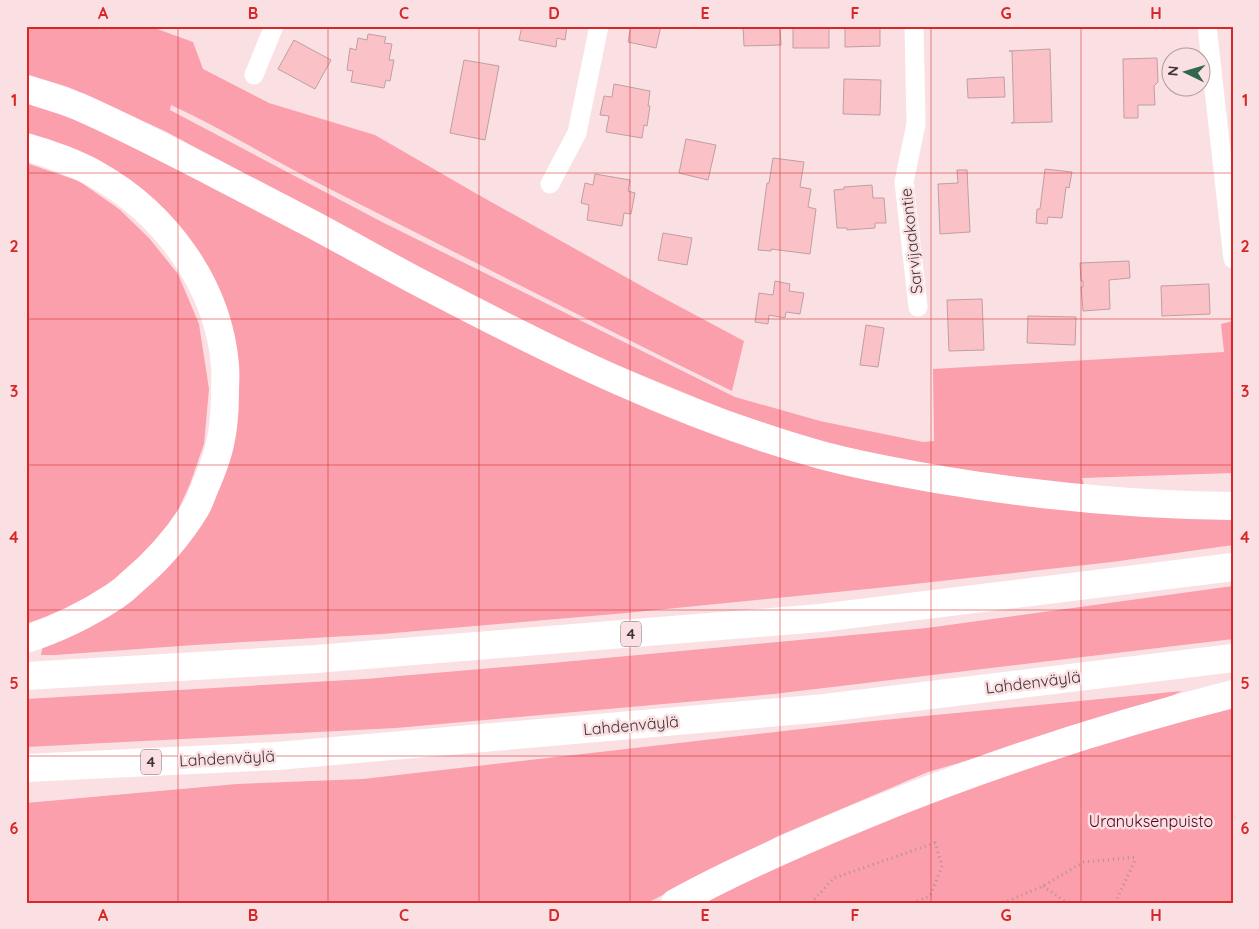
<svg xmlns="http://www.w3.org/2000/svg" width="1259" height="929" viewBox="0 0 1259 929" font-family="Quicksand,sans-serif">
	<rect width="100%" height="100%" fill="#fbe0e3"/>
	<!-- green -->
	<path fill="#fa9fab" d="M26 26H149L193 42 203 69 269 103 375 135 477 194 656 294 744 341 732 391C596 324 460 255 324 186 273 160 223 129 171 105L170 110 382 222 735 397 820 421 923 442 934 441 933 369 1224 352 1221 324 1233 321V473L1082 478 1085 488 935 468 819 441 726 410 588 353 435 277 165 131 68 87 26 74Z
		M26 99 51 105 701 427 1233 518V545L1112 562 887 587 626 613 382 634 194 645 55 655H41L43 645 131 599 233 425 193 245 26 138Z
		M26 163 79 181 119 209 149 238 178 274 199 324 209 389 204 444 190 484 175 517 144 557 105 590 56 615 26 624Z
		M1233 586V639L774 694 396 728 26 747V699L365 679 552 663 927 628Z
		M1182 691 1144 709 928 772 778 836 647 903H26V803L237 784 363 779 863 722Z
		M1233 706V903H704L778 866 892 818 969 789 1062 756Z"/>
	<!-- building -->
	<path fill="#fac1c7" stroke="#bf9fa3" d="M522 26H567L565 40 557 38 556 47 519 40Z
		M631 26H661L656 48 628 42Z
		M743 26H780L781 45 744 46Z
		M793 26H829V48H793Z
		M845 26H880V46L845 47Z
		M368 34 386 37 384 43 392 44 389 60H394L390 81 386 80 384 88 351 82 353 71 347 70 350 48 356 50 358 38 367 40Z
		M294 40 331 60 315 89 278 69Z
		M1050 49 1052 122 1011 123 1014 122 1012 51H1009Z
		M1157 58 1158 82 1154 86 1155 105H1138V118H1124L1123 59Z
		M464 60 499 66 485 140 450 133Z
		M1004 77 1005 97 968 98 967 79Z
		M844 79 881 80 880 115 843 114Z
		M614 84 650 91 648 106H650L647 126 644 125 642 138 606 132 609 116 600 115 604 96 612 97Z
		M686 139 716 145 708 180 679 173Z
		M773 158 804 162 800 187 811 189 808 207 816 209 810 254 771 249V251L758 250 767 183H769Z
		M1045 169 1072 172 1069 188 1066 187 1062 218 1048 217 1047 224 1036 223 1037 209H1040Z
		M957 170H967L970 232 940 234 938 184 958 183Z
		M595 174 630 180 628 191 635 193 631 214 624 213 622 226 587 220 589 205 581 203 585 183 593 185Z
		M872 185 873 198H884L886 223H875V228L847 230V228H837L834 190 844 189V187Z
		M663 233 692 238 687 265 658 260Z
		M1129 261 1130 278 1109 280 1110 309 1083 311 1081 287H1083V281H1081L1080 263Z
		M775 281 790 284 789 291 804 293 800 314 786 312 785 318 769 315 768 324 755 322 759 293 773 295Z
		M1209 284 1210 314 1162 316 1161 286Z
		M982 299 984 350 949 351 947 300Z
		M1028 316 1076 317 1075 345 1027 343Z
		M866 325 884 328 878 367 860 365Z"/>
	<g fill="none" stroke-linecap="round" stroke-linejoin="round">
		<!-- path -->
		<path stroke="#a99496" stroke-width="3" stroke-dasharray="1 4" stroke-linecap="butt" d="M1043 886 1067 903
			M811 903 834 878 935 843 942 866 930 896 913 903
			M1003 903 1043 886 1084 862 1137 857
			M1115 903 1136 858"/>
		<!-- street -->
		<path stroke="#fff" stroke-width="19" d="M914 26 916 124 904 182 918 307
			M1207 26 1233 259
			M254 75 274 26
			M550 184 577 133 599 26"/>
		<!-- highway -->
		<path stroke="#fff" stroke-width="28" d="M26 89C45 95 64 100 82 108 125 127 167 149 210 171 242 188 275 205 308 222 348 243 387 266 428 287 554 353 683 417 821 455 861 466 902 473 942 480 1038 496 1135 505 1233 506
			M26 147C48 153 78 164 97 175 166 214 218 285 225 365 226 374 225 383 225 392 225 409 224 427 220 444 217 459 211 473 205 487 202 494 200 501 196 508 179 536 157 561 132 582 127 587 121 592 115 596 88 614 57 629 26 639
			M26 676 316 659 820 618 1233 567
			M26 768 277 756 825 708 1233 658
			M675 903C735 870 797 843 860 817 981 767 1106 726 1233 694"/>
	</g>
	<!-- grid -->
	<path fill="none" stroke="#d62828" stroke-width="1" stroke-opacity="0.55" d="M178 26V903M328 26V903M479 26V903M630 26V903M780 26V903M931 26V903M1081 26V903M26 173H1233M26 319H1233M26 465H1233M26 610H1233M26 756H1233"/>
	<g text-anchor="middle" stroke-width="5" stroke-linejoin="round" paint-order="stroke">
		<!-- shield labels -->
		<g fill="#fbe0e3" stroke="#776668" stroke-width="1">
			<rect x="621" y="621.5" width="20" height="25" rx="4"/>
			<rect x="141" y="749.5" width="20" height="25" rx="4"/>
		</g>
		<g font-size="15" font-weight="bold" fill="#3f3234">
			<text x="631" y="639">4</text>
			<text x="151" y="767">4</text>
		</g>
		<!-- street labels -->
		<g font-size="16" fill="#3f3234" stroke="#fbe0e3">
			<text transform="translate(911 241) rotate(-96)" y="6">Sarvijaakontie</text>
			<text transform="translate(1033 682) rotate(-7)" y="6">Lahdenväylä</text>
			<text transform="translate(631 725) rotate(-5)" y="6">Lahdenväylä</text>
			<text transform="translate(227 758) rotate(-3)" y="6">Lahdenväylä</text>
		</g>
		<!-- park labels -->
		<g font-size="16" fill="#53001b" stroke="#fbe0e3">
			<text x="1151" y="827">Uranuksenpuisto</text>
		</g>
	</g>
	<!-- border -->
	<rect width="1259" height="929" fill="none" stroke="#fbe0e3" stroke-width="55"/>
	<!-- north arrow -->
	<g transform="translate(1186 72) rotate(275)"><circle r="24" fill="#fbe0e3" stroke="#b09a9d"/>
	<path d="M0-4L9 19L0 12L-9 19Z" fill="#31674d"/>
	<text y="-8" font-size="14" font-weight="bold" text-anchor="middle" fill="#3f3234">N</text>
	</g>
	<rect x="28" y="28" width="1204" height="874" fill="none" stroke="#d62828" stroke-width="2"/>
	<g font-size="16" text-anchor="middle" font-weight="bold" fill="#d62828">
		<text x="103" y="19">A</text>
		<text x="253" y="19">B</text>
		<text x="404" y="19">C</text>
		<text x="554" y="19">D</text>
		<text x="705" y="19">E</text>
		<text x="855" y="19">F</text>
		<text x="1006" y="19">G</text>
		<text x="1156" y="19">H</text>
		<text x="14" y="106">1</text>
		<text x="1245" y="106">1</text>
		<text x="14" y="252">2</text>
		<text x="1245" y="252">2</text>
		<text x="14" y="397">3</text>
		<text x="1245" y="397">3</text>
		<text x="14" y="543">4</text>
		<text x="1245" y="543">4</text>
		<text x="14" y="689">5</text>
		<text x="1245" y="689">5</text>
		<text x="14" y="834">6</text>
		<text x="1245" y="834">6</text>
		<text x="103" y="921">A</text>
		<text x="253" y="921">B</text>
		<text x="404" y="921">C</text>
		<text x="554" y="921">D</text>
		<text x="705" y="921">E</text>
		<text x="855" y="921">F</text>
		<text x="1006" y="921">G</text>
		<text x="1156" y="921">H</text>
	</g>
</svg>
